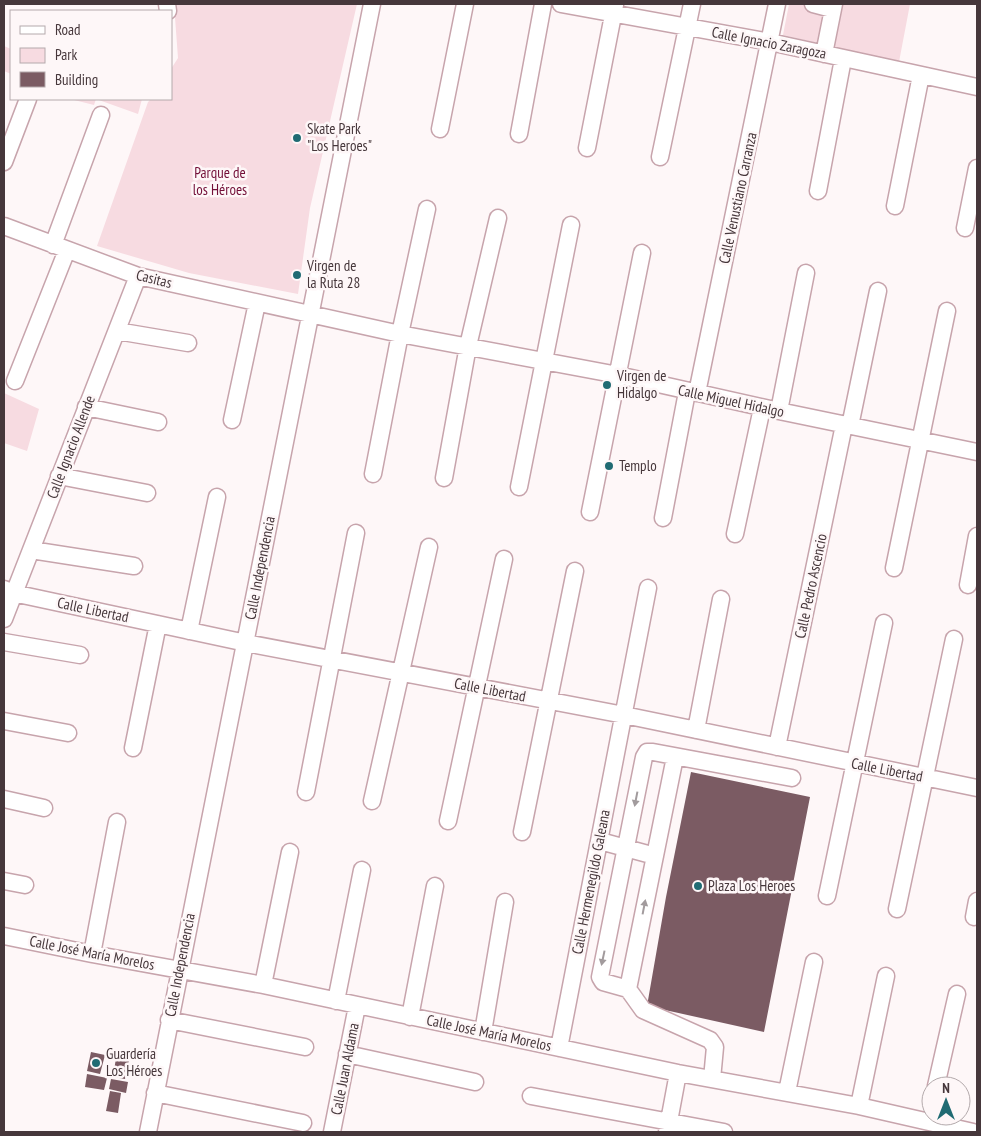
<svg xmlns="http://www.w3.org/2000/svg" width="981" height="1136" viewBox="0 0 981 1136" font-family="'PT Sans Narrow',sans-serif">
	<rect width="100%" height="100%" fill="#fef7f8"/>
	<!-- green -->
	<path fill="#f7dbe1" d="M174 4H357L310 208 298 294 189 273 97 246 148 102 151 99H171V69L178 58Z
		M789 4H910L899 62 783 35Z
		M4 46 11 49V74L4 71Z
		M70 99H142L138 114 96 99 94 105Z
		M4 393 39 409 27 451 4 443Z"/>
	<!-- building -->
	<path fill="#7b5b63" d="M691 772 810 797 764 1032 647 1006 666 897Z
		M91 1052 105 1055 100 1074 87 1071Z
		M116 1058 129 1060 125 1079 113 1077Z
		M87 1074 107 1078 104 1090 85 1087Z
		M111 1079 128 1082 126 1093 109 1089Z
		M110 1091 121 1093 118 1113 106 1111Z"/>
	<g fill="none" stroke-linecap="round" stroke-linejoin="round">
		<!-- minor casing -->
		<g stroke="#c7a4ac" stroke-width="19">
			<path id="minor" d="M167 4 168 11
				M561 4 770 42 977 87
				M813 4 832 9
				M824 54 834 4
				M440 129 465 4
				M519 134 543 4
				M587 148 615 5
				M660 157 692 4
				M4 162 28 99
				M818 191 843 59
				M895 206 921 75
				M4 226 138 276 400 334 618 375 779 411 977 452
				M965 228 977 168
				M53 245 101 115
				M117 331 188 343
				M15 381 67 250
				M697 393 777 4
				M86 407 158 422
				M779 411 806 273
				M232 420 257 303
				M850 426 878 291
				M373 474 400 334 427 209
				M59 476 147 493
				M444 478 468 346 498 218
				M519 487 571 225
				M590 512 642 253
				M663 518 687 392
				M735 534 762 408
				M31 550 134 566
				M894 568 947 311
				M968 585 977 536
				M4 589 13 593 246 643 624 715 977 788
				M4 619 138 276
				M189 631 217 497
				M4 642 80 655
				M4 721 68 733
				M696 730 721 599
				M777 747 844 425
				M133 748 158 624
				M306 792 356 533
				M4 799 44 808
				M372 801 429 547
				M448 821 504 559
				M522 832 575 571
				M600 841 655 856
				M4 881 25 885
				M827 896 884 623
				M897 909 954 639
				M974 917 977 901
				M4 936 92 954 263 985 678 1073 859 1106 973 1132
				M92 954 117 822
				M263 985 290 852
				M628 989 675 757
				M336 1001 362 870
				M410 1017 435 886
				M169 1020 305 1047
				M483 1032 505 902
				M559 1048 648 588
				M347 1054 475 1082
				M712 1079 715 1047 710 1040 643 1010 628 989 603 982 600 977 644 757 647 752H653L792 778
				M936 1086 957 994
				M787 1092 814 962
				M155 1093 303 1123
				M531 1096 724 1132
				M859 1106 886 976
				M148 1132 372 4
				M332 1132 357 1006
				M667 1132 678 1073"/>
		</g>
		<!-- minor -->
		<use href="#minor" stroke="#fff" stroke-width="16"/>
	</g>
	<!-- one-way arrows -->
	<defs><path id="oneway-solid" d="M-6-.8H1V-3.2L6.5 0L1 3.2V.8H-6Z" transform="scale(1.25)"/></defs>
	<g fill="#a29b9d">
		<use href="#oneway-solid" transform="translate(636 799) rotate(101)"/>
		<use href="#oneway-solid" transform="translate(644 907) rotate(-79)"/>
		<use href="#oneway-solid" transform="translate(603 958) rotate(102)"/>
	</g>
	<!-- markers -->
	<g fill="#206b73" stroke="#fef7f8" stroke-width="2">
		<circle cx="297" cy="138" r="5"/>
		<circle cx="297" cy="275" r="5"/>
		<circle cx="607" cy="385" r="5"/>
		<circle cx="609" cy="466" r="5"/>
		<circle cx="698" cy="886" r="5"/>
		<circle cx="96" cy="1063" r="5"/>
	</g>
	<g text-anchor="middle" stroke-width="5" stroke-linejoin="round" paint-order="stroke">
		<!-- street labels -->
		<g font-size="15" fill="#46373b" stroke="#fef7f8">
			<text transform="translate(769 43) rotate(11)" y="5">Calle Ignacio Zaragoza</text>
			<text transform="translate(738 198) rotate(-78)" y="5">Calle Venustiano Carranza</text>
			<text transform="translate(154 279) rotate(14)" y="5">Casitas</text>
			<text transform="translate(731 401) rotate(12)" y="5">Calle Miguel Hidalgo</text>
			<text transform="translate(71 447) rotate(-69)" y="5">Calle Ignacio Allende</text>
			<text transform="translate(260 568) rotate(-79)" y="5">Calle Independencia</text>
			<text transform="translate(811 586) rotate(-78)" y="5">Calle Pedro Ascencio</text>
			<text transform="translate(93 610) rotate(12)" y="5">Calle Libertad</text>
			<text transform="translate(490 690) rotate(11)" y="5">Calle Libertad</text>
			<text transform="translate(887 770) rotate(11)" y="5">Calle Libertad</text>
			<text transform="translate(591 882) rotate(-79)" y="5">Calle Hermenegildo Galeana</text>
			<text transform="translate(92 953) rotate(11)" y="5">Calle José María Morelos</text>
			<text transform="translate(180 965) rotate(-79)" y="5">Calle Independencia</text>
			<text transform="translate(489 1033) rotate(12)" y="5">Calle José María Morelos</text>
			<text transform="translate(345 1069) rotate(-79)" y="5">Calle Juan Aldama</text>
		</g>
		<!-- poi labels -->
		<g font-size="15" fill="#46373b" stroke="#fef7f8" text-anchor="start">
			<text x="307" y="134">Skate Park<tspan x="307" dy="17">"Los Heroes"</tspan></text>
			<text x="307" y="271">Virgen de<tspan x="307" dy="17">la Ruta 28</tspan></text>
			<text x="617" y="381">Virgen de<tspan x="617" dy="17">Hidalgo</tspan></text>
			<text x="619" y="471">Templo</text>
			<text x="708" y="891">Plaza Los Heroes</text>
			<text x="106" y="1059">Guardería<tspan x="106" dy="17">Los Héroes</tspan></text>
		</g>
		<!-- park labels -->
		<g font-size="15" fill="#730f38" stroke="#fef7f8">
			<text x="220" y="178">Parque de<tspan x="220" dy="17">los Héroes</tspan></text>
		</g>
	</g>
	<!-- border -->
	<rect width="981" height="1136" fill="none" stroke="#46373b" stroke-width="10"/>
	<!-- legend -->
	<rect x="10" y="10" width="162" height="90" fill="#fef7f8" stroke="#b4aaac"/>
	<rect x="20" y="26" width="25" height="8" fill="#ffffff" stroke="#b4aaac"/>
	<text x="55" y="35" font-size="15" fill="#46373b">Road</text>
	<rect x="20" y="48" width="25" height="15" fill="#f7dbe1" stroke="#b4aaac"/>
	<text x="55" y="60" font-size="15" fill="#46373b">Park</text>
	<rect x="20" y="72" width="25" height="15" fill="#7b5b63" stroke="#b4aaac"/>
	<text x="55" y="85" font-size="15" fill="#46373b">Building</text>
	<!-- north arrow -->
	<g transform="translate(946 1101)"><circle r="24" fill="#fef7f8" stroke="#b4aaac"/>
	<path d="M0-4L9 19L0 12L-9 19Z" fill="#206b73"/>
	<text y="-8" font-size="14" font-weight="bold" text-anchor="middle" fill="#46373b">N</text>
	</g>
</svg>
